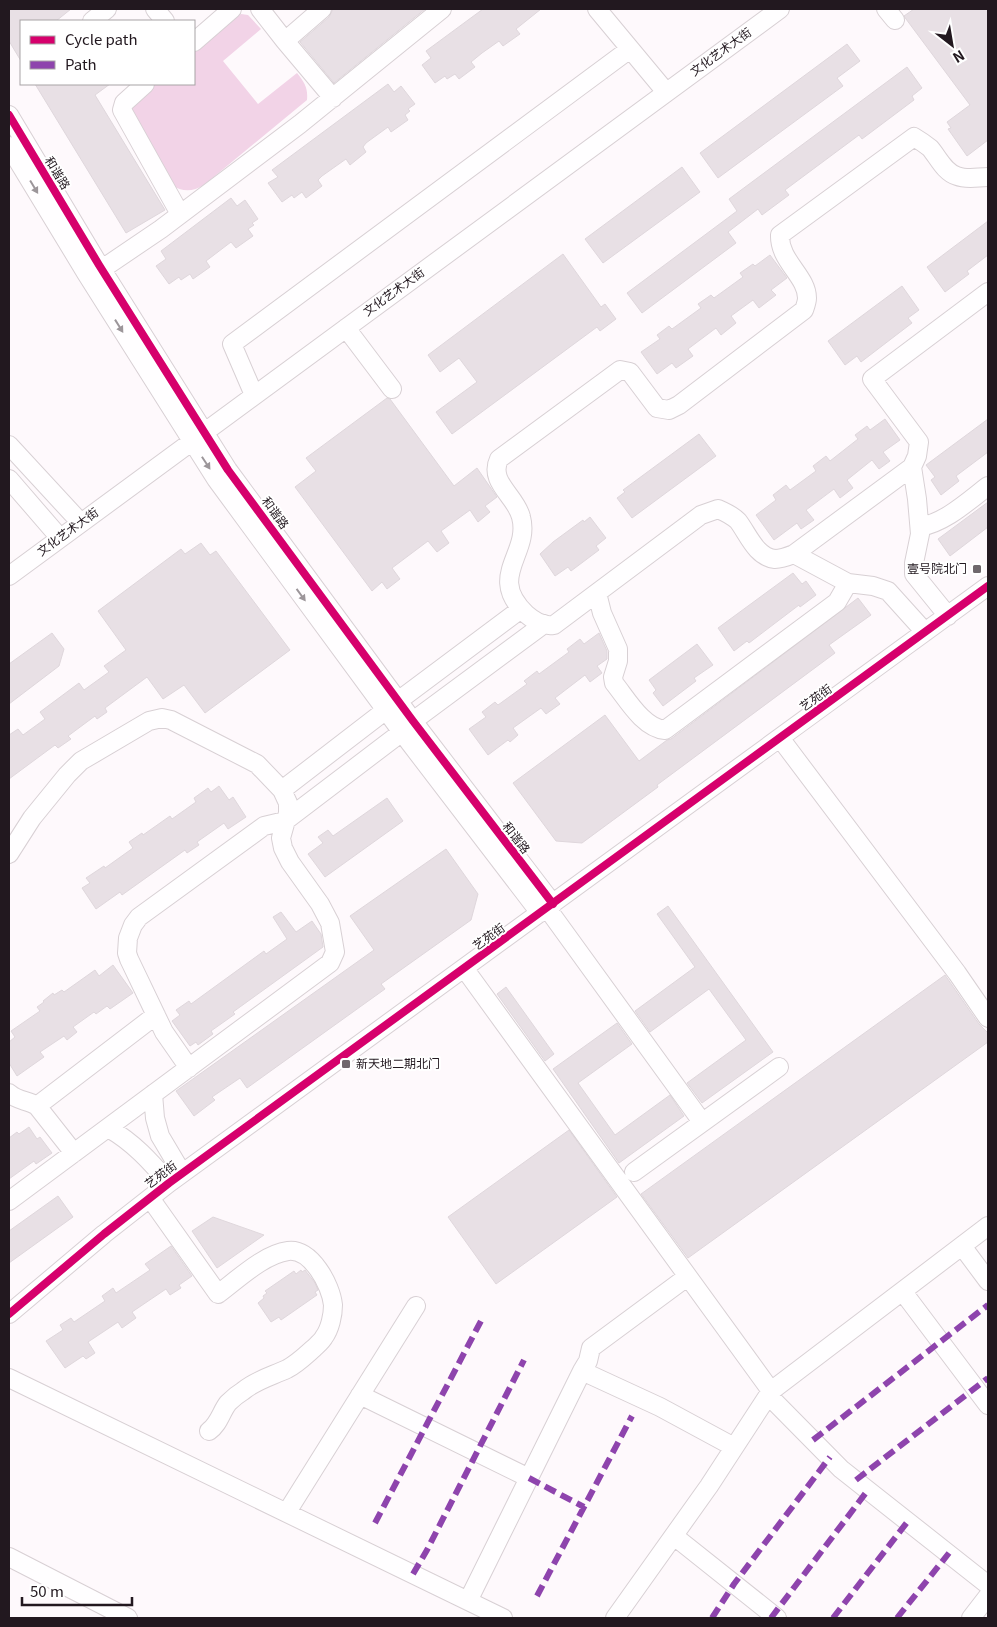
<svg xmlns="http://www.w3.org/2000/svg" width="997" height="1627" viewBox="0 0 997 1627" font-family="Georgia,'Noto Sans SC',serif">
	<rect width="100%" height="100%" fill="#fef9fc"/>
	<!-- green -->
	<path fill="#f2d3e7" d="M241 14 248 15 261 29 223 61 258 104 297 73C305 83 308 88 307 100L204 185C192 192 183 192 171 185L130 112 132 106 153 84H194V51Z"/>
	<!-- building -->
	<path fill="#e8e0e5" stroke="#dfd7dc" d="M9 9H71L56 21H21V61L9 41Z
		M333 9H425L334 83 300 42 329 17Z
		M483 9H541L516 29 520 34 503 46 499 41 482 53 471 62 475 67 459 79 455 74 447 79 445 76 435 83 422 65 431 58 426 51Z
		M914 9H988V140L967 156 948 129 951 128 947 122 970 105 906 19 904 16Z
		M847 44 860 61 837 78 843 86 718 178 700 153Z
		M907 67 922 88 912 96 914 100 862 139 859 135 785 190 789 195 762 215 758 209 728 232 736 243 642 313 627 293 737 211 729 199Z
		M35 84H110L95 95 165 210 126 233Z
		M388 84 394 92 401 86 415 104 408 109 410 111 405 115 408 120 391 132 388 127 366 143 363 147 366 152 350 165 346 159 322 176 318 180 322 186 306 198 302 192 294 198 292 195 282 202 268 183 278 177 272 170Z
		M682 167 700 192 603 263 585 239Z
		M231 198 237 206 245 200 258 219 252 223 254 225 248 229 253 236 236 248 231 242 210 258 206 261 210 267 193 279 190 274 181 280 179 277 169 284 156 266 166 259 161 251Z
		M988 221V255L967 271 969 274 945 292 927 267Z
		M563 254 601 307 605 304 616 319 600 331 597 327 452 434 436 412 477 382 459 358 440 372 428 355Z
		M770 255 787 278 771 290 776 295 759 308 753 300 731 316 736 323 721 335 716 328 688 349 693 356 676 368 672 363 657 374 641 352 660 339 657 335 669 326 672 329 701 308 698 304 711 295 714 298 743 277 740 273 753 264 755 266Z
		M902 286 919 310 908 318 912 323 861 362 857 356 845 365 828 341Z
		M387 398 390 399 454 486 477 468 497 497 485 506 490 512 478 522 470 510 441 531 449 543 437 552 428 541 392 568 400 579 387 589 382 582 372 591 295 487 316 471 306 458Z
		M885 419 900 440 883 452 890 461 879 469 872 460 847 480 853 488 840 498 834 489 806 510 814 520 801 529 797 523 774 540 756 515 776 500 773 495 786 485 790 490 816 471 813 466 826 456 830 461 858 439 855 435 867 426 870 430Z
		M988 419V452L956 476 959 481 941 495 931 480 935 477 926 465Z
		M699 434 716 456 632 518 617 498 625 492 623 490Z
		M988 502V527L950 556 938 539Z
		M590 517 606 538 596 546 599 550 571 571 568 567 555 576 540 554 553 542 583 520 584 522Z
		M201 543 210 555 216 551 290 650 205 713 184 685 163 699 147 677 105 708 107 712 97 719 95 716 68 736 71 739 58 748 55 745 9 779V735L18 729 23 735 45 719 40 712 79 683 84 690 109 672 104 666 126 650 98 611 181 549 185 554Z
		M793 573 802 584 806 581 816 595 800 607 799 605 749 643 747 641 734 651 718 628Z
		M858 598 871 615 829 645 835 653 657 785 658 787 582 843 556 841 513 783 605 715 639 761 667 740 671 739Z
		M52 633 64 649 59 666 9 704V664Z
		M599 633 607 651V659L597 666 602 673 590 682 585 675 555 698 560 704 546 714 541 708 513 728 518 735 510 742 508 740 488 755 469 729 486 717 482 712 495 702 498 705 527 684 524 681 537 671 539 674 569 652 567 649 580 639 584 644Z
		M697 644 713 665 694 678 696 681 663 706 653 693 656 690 649 680Z
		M219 786 229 800 233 797 246 817 228 829 224 823 197 842 199 845 187 853 185 850 122 895 120 892 96 909 82 888 90 883 86 878 104 866 105 868 133 848 129 842 142 833 143 835 170 816 172 819 196 802 194 798 208 788 211 792Z
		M387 798 403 821 325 877 308 854 323 843 318 837 328 830 333 836Z
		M446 849 478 894 471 920 381 984 385 989 247 1088 240 1078 212 1097 215 1100 194 1116 176 1091 374 950 350 916Z
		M668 906 773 1052 702 1103 687 1083 746 1040 709 989 650 1032 635 1011 695 967 657 914Z
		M281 912 296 932 312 921 321 934 323 947 233 1012 235 1014 211 1031 213 1034 198 1045 196 1042 190 1046 172 1021 180 1015 176 1010 189 1001 191 1004 264 951 266 954 287 939 273 917Z
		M113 965 133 993 110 1009 107 1006 96 1014 94 1012 73 1027 77 1032 67 1040 64 1036 40 1052 44 1057 17 1076 9 1063V1042L15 1037 11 1031 40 1011 37 1007 44 1002 43 1001 53 993 54 995 62 990 64 992 95 970 99 976Z
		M945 975 979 1024 988 1033V1042L688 1258 641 1194Z
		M506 987 554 1054 545 1061 497 994Z
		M617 1023 632 1044 578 1083 615 1135 670 1095 684 1116 619 1163 553 1069Z
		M29 1127 37 1139 40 1137 52 1153 36 1164 34 1161 9 1179V1138L17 1132 19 1134Z
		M569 1130 617 1197 496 1284 448 1217Z
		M58 1196 73 1217 9 1263V1231Z
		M213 1217 264 1235 217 1268 192 1231Z
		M171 1246 192 1276 179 1285 181 1288 170 1295 166 1289 132 1312 136 1318 122 1328 118 1322 88 1342 95 1353 86 1359 83 1356 65 1368 46 1341 63 1330 60 1325 71 1318 74 1322 105 1301 102 1296 113 1288 116 1293 150 1270 145 1264Z
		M301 1270 302 1272 305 1270 315 1283 318 1290 315 1292 317 1295 281 1320 279 1317 271 1322 258 1303 264 1298 263 1296 267 1293 265 1291 294 1271 296 1274Z"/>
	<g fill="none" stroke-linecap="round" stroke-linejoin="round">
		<!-- minor casing -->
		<g stroke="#d8d0d4" stroke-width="20">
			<path id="minor" d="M155 9 165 21
				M260 9 285 41
				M322 9 285 41 333 98
				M597 9 666 92
				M886 9 895 20
				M92 21 107 9
				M194 42 232 9
				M145 84 124 103 122 110 180 214
				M9 115 99 265 228 470 413 721 553 904
				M9 146 86 273 216 479 410 743 540 913
				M988 177C978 177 967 180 957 176 944 172 938 157 930 148 925 144 919 140 914 137L780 235C779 261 807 276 807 298 807 302 805 307 804 310L679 405 669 410 657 408 630 372 620 370 499 459C488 482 516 496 521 517 531 554 486 576 526 614 534 621 543 627 554 625L701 515 718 509C725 512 732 515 738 521 748 534 756 557 775 559 781 559 789 556 794 554L912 467 917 456 919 442 872 379 988 292
				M102 269 161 229 300 124 442 9
				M346 328 392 389
				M254 395 232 344 630 49
				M9 445 81 523
				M912 467 917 499 920 534 914 563V574L948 616
				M9 479 60 538
				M920 527C946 522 967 502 988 486
				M794 554 848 583 873 586 888 591 925 632
				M9 576 780 9
				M597 593 602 613 618 649V661L613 677 614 683C627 699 643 728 665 730L837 602 848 583
				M398 701 521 609
				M413 721 544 624
				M780 738 957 973 988 1018
				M282 790 386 710
				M9 854 32 818 67 775 81 761 149 721 162 718 171 720 257 764 282 790 288 803V813L281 838 283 848 290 862 320 904 330 923 335 952 330 963 9 1201
				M547 908 702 1122
				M464 968 771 1391
				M189 1068 164 1032 129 959 127 953 128 938 133 925 139 917 264 826 285 821 402 732
				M9 1093C17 1101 28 1100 37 1106L74 1153
				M153 1094 155 1118 160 1136 182 1173
				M37 1106 156 1015
				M108 1128C133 1142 150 1161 169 1183
				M634 1172 779 1067
				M150 1198 218 1294C237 1280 264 1254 288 1251 311 1248 331 1285 333 1305 333 1315 330 1329 324 1337 322 1341 317 1345 314 1348 305 1356 297 1364 287 1369 272 1376 256 1380 243 1391 238 1394 232 1399 228 1403 221 1412 219 1424 209 1431
				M962 1246 988 1281
				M903 1292 988 1405
				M9 1314 104 1234 169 1183 988 586
				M582 1371 588 1361 591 1348 687 1277
				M9 1378 503 1618
				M360 1395 529 1478
				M768 1395 841 1469 988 1585
				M287 1512 416 1306
				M674 1536 777 1618
				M9 1557 128 1618
				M468 1601 582 1371 660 1407 734 1447
				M615 1618 709 1486 771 1391 988 1226
				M971 1618 988 1596"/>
		</g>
		<!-- minor -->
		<use href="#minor" stroke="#fffeff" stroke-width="18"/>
		<!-- quiet -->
		<path stroke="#8e44ad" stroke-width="6" stroke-dasharray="12 6" stroke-linecap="butt" d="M813 1440 988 1305
			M529 1478 584 1507
			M856 1480 988 1378
			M375 1523 482 1319
			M413 1574 427 1550 524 1360
			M537 1596 632 1416
			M712 1618 734 1584 830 1457
			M771 1618 868 1490
			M833 1618 908 1521
			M897 1618 949 1553"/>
		<!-- cycleway casing -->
		<g stroke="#fff" stroke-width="11">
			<path id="cycleway" d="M9 115 99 265 228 470 413 721 553 904
				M9 1314 104 1234 169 1183 988 586"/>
		</g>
		<!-- cycleway -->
		<use href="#cycleway" stroke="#d6006c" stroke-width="8"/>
	</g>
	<!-- one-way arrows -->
	<defs><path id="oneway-solid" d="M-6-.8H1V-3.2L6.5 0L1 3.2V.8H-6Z" transform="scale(1.25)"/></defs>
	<g fill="#9c969a">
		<use href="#oneway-solid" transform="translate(34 187) rotate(59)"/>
		<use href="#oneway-solid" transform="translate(119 326) rotate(58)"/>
		<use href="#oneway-solid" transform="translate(206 463) rotate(57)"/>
		<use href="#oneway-solid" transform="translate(301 595) rotate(54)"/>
	</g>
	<!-- markers -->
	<g fill="#6f676c" stroke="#fff" stroke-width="2">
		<rect x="972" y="564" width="10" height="10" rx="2.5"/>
		<rect x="341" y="1059" width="10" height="10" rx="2.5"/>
	</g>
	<g text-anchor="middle" stroke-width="4" stroke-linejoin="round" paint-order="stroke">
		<!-- street labels -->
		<g font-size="12" fill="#22181f" stroke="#fff">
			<text transform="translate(721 52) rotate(-36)" y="4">文化艺术大街</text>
			<text transform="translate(57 173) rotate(59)" y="4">和谐路</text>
			<text transform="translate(394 292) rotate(-36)" y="4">文化艺术大街</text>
			<text transform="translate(275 513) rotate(54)" y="4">和谐路</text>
			<text transform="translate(68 532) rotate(-36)" y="4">文化艺术大街</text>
			<text transform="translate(816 698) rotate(-36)" y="4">艺苑街</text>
			<text transform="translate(516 838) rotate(52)" y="4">和谐路</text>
			<text transform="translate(489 937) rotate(-36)" y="4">艺苑街</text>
			<text transform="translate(161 1175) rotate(-37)" y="4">艺苑街</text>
		</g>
		<!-- poi labels -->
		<g font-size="12" fill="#22181f" stroke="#fff" text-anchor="end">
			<text x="967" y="573">壹号院北门</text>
			<text x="356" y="1068" text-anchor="start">新天地二期北门</text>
		</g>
	</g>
	<!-- border -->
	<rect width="997" height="1627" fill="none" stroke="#22181f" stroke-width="20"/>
	<!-- legend -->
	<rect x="20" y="20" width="175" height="65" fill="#ffffff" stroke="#a7a3a5"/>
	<rect x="30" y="36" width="25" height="8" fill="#d6006c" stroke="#a7a3a5"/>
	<text x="65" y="45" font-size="15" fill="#22181f">Cycle path</text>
	<rect x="30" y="61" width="25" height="8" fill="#8e44ad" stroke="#a7a3a5"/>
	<text x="65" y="70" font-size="15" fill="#22181f">Path</text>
	<!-- north arrow -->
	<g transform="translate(952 45) rotate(149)" stroke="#ffffff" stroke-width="4" paint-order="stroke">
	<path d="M0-4L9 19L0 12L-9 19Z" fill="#22181f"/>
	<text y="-8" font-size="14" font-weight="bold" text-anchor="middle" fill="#22181f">N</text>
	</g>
	<!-- scale -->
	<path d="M22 1597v8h110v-8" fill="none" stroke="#22181f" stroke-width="2.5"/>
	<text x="30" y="1597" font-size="15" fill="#22181f" stroke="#ffffff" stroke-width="4" paint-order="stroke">50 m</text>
</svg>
